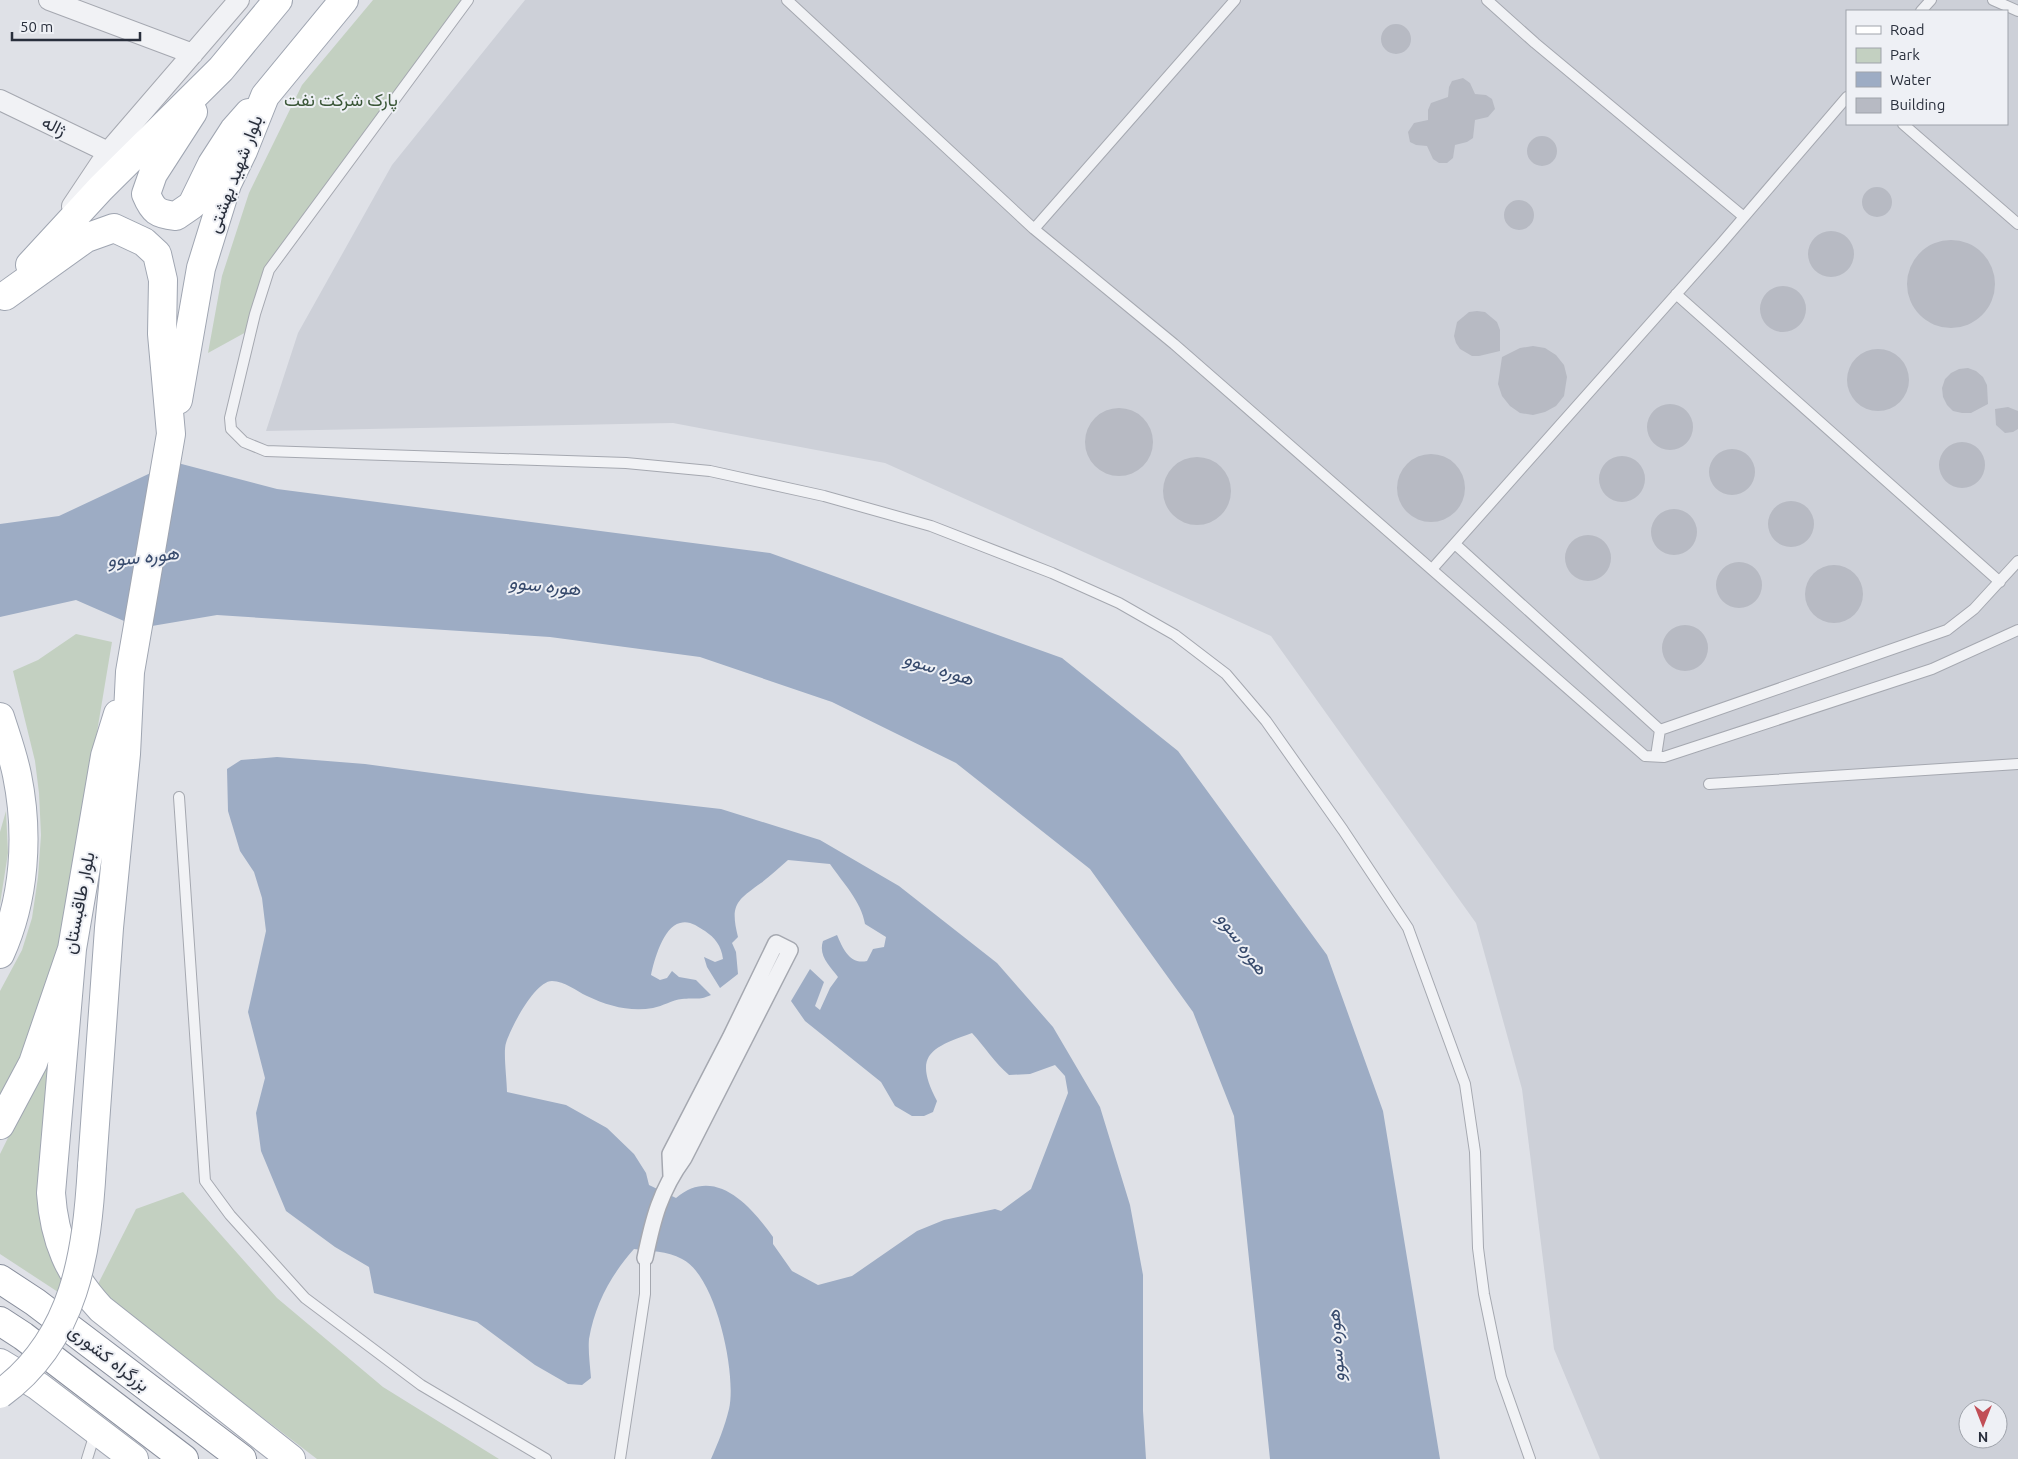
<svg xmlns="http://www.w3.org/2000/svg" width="2018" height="1459" viewBox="0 0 2018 1459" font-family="Ubuntu,Vazirmatn,sans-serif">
	<rect width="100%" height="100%" fill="#dfe1e7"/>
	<!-- built -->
	<path fill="#cdd0d8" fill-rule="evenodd" d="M525 0H2018V1459H1600L1554 1349 1522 1089 1476 923 1271 636 885 463 673 423 266 431 298 333 392 165ZM1847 11H2007V124H1847ZM1968 1409H1998V1439H1968Z"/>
	<!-- green -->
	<path fill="#c3d0c1" d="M373 0H464L267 269 248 331 208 353 222 276 249 193 302 85Z
		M76 634 112 642 67 912 54 966 16 1071 0 1099V991L22 950 32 918 38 877 41 835 39 793 35 761 13 671 38 660Z
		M6 811 8 853 0 904V832Z
		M50 1053 63 1275 58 1292 0 1254V1154Z
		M183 1192 277 1298 383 1387 499 1459H317L162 1341 96 1288 136 1209Z"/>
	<!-- water -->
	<path fill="#9dacc4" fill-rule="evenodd" d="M174 462 277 489 770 553 1062 658 1178 751 1327 955 1383 1111 1440 1459H1270L1234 1116 1193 1012 1090 869 956 763 832 702 700 657 550 637 217 615 140 628 76 600 0 617V524L59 516Z
		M277 757 365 764 589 794 721 809 820 840 899 886 997 963 1053 1027 1100 1107 1130 1205 1143 1275V1411L1146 1459H711C718 1443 725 1426 729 1409 737 1375 716 1275 682 1259 667 1251 650 1251 634 1249 611 1275 595 1304 589 1339 588 1351 590 1365 591 1378L582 1385 568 1384 535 1365 477 1322 374 1293 369 1267 335 1247 286 1211 261 1151 256 1113 265 1078 248 1012 266 931 262 898 254 872 240 851 228 811 227 769 241 760ZM788 860 830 864C843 883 861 901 865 924L886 937 884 947 873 949 867 961C850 965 843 949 837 935L823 941C818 956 830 966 838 977L830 988 820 1010 815 1006 824 982 810 969 791 1001 805 1021 881 1082 895 1106 912 1116H924L933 1112 937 1101C913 1055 930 1048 972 1033 985 1047 994 1062 1009 1075L1030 1074 1055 1065 1065 1076 1068 1093 1031 1189 1001 1211 995 1209 944 1220 917 1231 852 1276 818 1285 792 1271 773 1244V1237C751 1206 715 1165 676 1198L649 1185 646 1173 634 1154 607 1128 566 1105 507 1092C507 1080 503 1052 506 1043 511 1027 535 981 552 981 565 981 576 991 587 996 608 1006 630 1012 653 1008 663 1006 672 1000 682 999 695 997 698 1001 711 995L696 980 679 977 672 971 667 978 660 980 651 975C654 961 663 927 680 923 689 920 697 926 705 931 715 938 721 945 723 959L715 962 704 957 707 967 720 988 738 974 736 952 732 943 738 937C730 905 736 901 761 883 770 876 779 868 788 860Z"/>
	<!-- building -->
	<path fill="#b7bac3" d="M1381 39a15 15 0 1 1 30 0a15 15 0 1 1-30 0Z
		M1463 78 1470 83 1475 94 1486 95 1492 99 1495 109 1488 117 1475 120 1473 138 1467 142 1455 145 1453 158 1447 163H1439L1433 159 1427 146 1416 145 1410 142 1408 132 1414 123 1428 120V110L1431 103 1448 97 1449 87 1452 81Z
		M1527 151a15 15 0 1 1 30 0a15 15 0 1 1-30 0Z
		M1862 202a15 15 0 1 1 30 0a15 15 0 1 1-30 0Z
		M1504 215a15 15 0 1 1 30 0a15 15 0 1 1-30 0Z
		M1808 254a23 23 0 1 1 46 0a23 23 0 1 1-46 0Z
		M1907 284a44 44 0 1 1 88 0a44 44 0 1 1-88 0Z
		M1760 309a23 23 0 1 1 46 0a23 23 0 1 1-46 0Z
		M1477 311 1485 312 1497 322 1500 330V351L1479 356H1472L1460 349 1456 343 1454 336 1457 322 1469 312Z
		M1533 346 1545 348 1556 355 1564 365 1567 377 1564 396 1556 406 1545 412 1533 415 1520 413 1510 406 1502 396 1498 384 1502 357 1520 348Z
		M1847 380a31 31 0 1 1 62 0a31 31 0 1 1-62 0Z
		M1968 368 1976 371 1983 377 1987 385 1988 404 1971 413H1962L1953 411 1947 405 1943 397 1942 388 1945 379 1951 373 1959 369Z
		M1647 427a23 23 0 1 1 46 0a23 23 0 1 1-46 0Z
		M2008 407 2018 411V429L2013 432 2005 433 1996 425 1995 409Z
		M1085 442a34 34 0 1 1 68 0a34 34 0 1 1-68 0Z
		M1939 465a23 23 0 1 1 46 0a23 23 0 1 1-46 0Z
		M1709 472a23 23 0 1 1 46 0a23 23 0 1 1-46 0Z
		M1397 488a34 34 0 1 1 68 0a34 34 0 1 1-68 0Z
		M1599 479a23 23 0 1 1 46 0a23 23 0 1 1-46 0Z
		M1163 491a34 34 0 1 1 68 0a34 34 0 1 1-68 0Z
		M1768 524a23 23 0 1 1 46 0a23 23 0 1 1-46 0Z
		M1651 532a23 23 0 1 1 46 0a23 23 0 1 1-46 0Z
		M1565 558a23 23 0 1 1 46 0a23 23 0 1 1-46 0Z
		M1716 585a23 23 0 1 1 46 0a23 23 0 1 1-46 0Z
		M1805 594a29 29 0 1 1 58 0a29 29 0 1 1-58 0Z
		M1662 648a23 23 0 1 1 46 0a23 23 0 1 1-46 0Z"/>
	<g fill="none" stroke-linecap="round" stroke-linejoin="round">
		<!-- service casing -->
		<g stroke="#a5a8b0" stroke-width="12">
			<path id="service" d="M468 0 269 270 255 314 230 418 231 429 244 442 266 451 626 463 710 471 824 496 931 526 1052 573 1119 603 1175 635 1226 674 1266 721 1343 830 1408 928 1465 1084 1475 1152 1478 1248 1484 1294 1501 1377 1530 1459
				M787 0 1034 229 1174 344 1645 756 1664 757 1932 669 2018 630
				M1487 0 1535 43 1744 217
				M1993 0 2018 11
				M1921 11 1931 0
				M1903 124 2018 224
				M1034 229 1235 0
				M1676 294 2000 582
				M1455 544 1660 730
				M1433 568 1720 245 1847 97
				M1660 730 1947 630 1974 609 2018 561
				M1656 756 1660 730
				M1709 784 2018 764
				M179 797 205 1181 230 1215 305 1298 421 1385 546 1459
				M87 1459 96 1430
				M620 1459 645 1294V1258"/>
		</g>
		<!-- pedestrian casing -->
		<g stroke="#a5a8b0" stroke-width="18">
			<path id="pedestrian" d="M645 1258C653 1219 660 1191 684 1158L790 950 776 943 730 1038 670 1154 671 1176"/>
		</g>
		<!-- minor casing -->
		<g stroke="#a5a8b0" stroke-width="22">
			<path id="minor" d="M49 0 193 54
				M0 100 108 152
				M72 206 108 152 239 0"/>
		</g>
		<!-- primary casing -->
		<g stroke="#9fa5b1" stroke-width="30">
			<path id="primary" d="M193 112 153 174 146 194C153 211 157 214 176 216L192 205 212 164 234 130 249 113
				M30 265 101 188 221 69 278 0
				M5 296 86 238 114 228 144 242 157 254 163 280 162 334 171 434 130 672 126 754 109 928 92 1166
				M178 400 201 268 227 184 243 151 265 96 344 0
				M0 717C6 736 13 755 17 775 29 834 25 899 0 954
				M72 949 51 1193C54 1239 69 1275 101 1309L291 1459
				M0 1125 33 1063 72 949 105 756 118 714
				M0 1363 38 1386 134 1459"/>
		</g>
		<!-- trunk casing -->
		<g stroke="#888e9c" stroke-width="30">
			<path id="trunk" d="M0 1279 35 1302 242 1459
				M0 1321 23 1336 184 1459"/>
		</g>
		<!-- service -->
		<use href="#service" stroke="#f1f2f5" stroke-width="10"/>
		<!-- pedestrian -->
		<use href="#pedestrian" stroke="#f1f2f5" stroke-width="15"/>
		<!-- minor -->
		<use href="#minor" stroke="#f1f2f5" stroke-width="20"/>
		<!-- primary -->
		<use href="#primary" stroke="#fff" stroke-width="28"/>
		<!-- trunk -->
		<use href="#trunk" stroke="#fff" stroke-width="28"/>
		<!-- primary-bridge casing -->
		<g stroke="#9fa5b1" stroke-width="30" stroke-linecap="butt">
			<path id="primary-bridge" d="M0 1394C76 1339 87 1252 92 1166"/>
		</g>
		<!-- primary-bridge -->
		<use href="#primary-bridge" stroke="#fff" stroke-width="28"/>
	</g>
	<g text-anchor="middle" stroke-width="4" stroke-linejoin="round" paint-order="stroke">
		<!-- park labels -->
		<g font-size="18" fill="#3b5738" stroke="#eef0f5">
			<text x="341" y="106">پارک شرکت نفت</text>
		</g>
		<!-- street labels -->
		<g font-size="18" fill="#292f3c" stroke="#eef0f5">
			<text transform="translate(54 126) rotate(26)" y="6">ژاله</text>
			<text transform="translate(235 174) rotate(-69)" y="6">بلوار شهید بهشتی</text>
			<text transform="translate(79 903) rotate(-79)" y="6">بلوار طاقبستان</text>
			<text transform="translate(109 1358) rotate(38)" y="6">بزرگراه کشوری</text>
		</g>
		<!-- water labels -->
		<g font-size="19" font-style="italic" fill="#374a6c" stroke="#eef0f5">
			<text transform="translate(143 556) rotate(-6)" y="7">هوره سوو</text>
			<text transform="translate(545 585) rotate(6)" y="7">هوره سوو</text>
			<text transform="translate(939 668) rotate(18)" y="7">هوره سوو</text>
			<text transform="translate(1243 943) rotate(54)" y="7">هوره سوو</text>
			<text transform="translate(1335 1346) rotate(-94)" y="7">هوره سوو</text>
		</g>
	</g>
	<!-- legend -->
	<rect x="1846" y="10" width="162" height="115" fill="#eef0f5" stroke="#9fa3ab"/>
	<rect x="1856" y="26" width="25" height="8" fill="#ffffff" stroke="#9fa3ab"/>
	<text x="1890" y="35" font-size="15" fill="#292f3c">Road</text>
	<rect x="1856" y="48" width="25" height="15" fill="#c3d0c1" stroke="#9fa3ab"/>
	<text x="1890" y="60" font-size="15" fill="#292f3c">Park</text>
	<rect x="1856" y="72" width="25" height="15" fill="#9dacc4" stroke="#9fa3ab"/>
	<text x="1890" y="85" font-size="15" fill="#292f3c">Water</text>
	<rect x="1856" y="98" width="25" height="15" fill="#b7bac3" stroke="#9fa3ab"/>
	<text x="1890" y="110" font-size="15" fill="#292f3c">Building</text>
	<!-- north arrow -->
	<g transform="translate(1983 1424) rotate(180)"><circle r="24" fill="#eef0f5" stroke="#9fa3ab"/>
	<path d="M0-4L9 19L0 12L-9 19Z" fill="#c14e56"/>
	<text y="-8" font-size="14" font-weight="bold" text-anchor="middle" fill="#292f3c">N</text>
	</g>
	<!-- scale -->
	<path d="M12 32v8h128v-8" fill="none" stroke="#292f3c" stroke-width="2.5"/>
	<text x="20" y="32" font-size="15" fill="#292f3c" stroke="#eef0f5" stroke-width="4" paint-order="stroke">50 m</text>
</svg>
